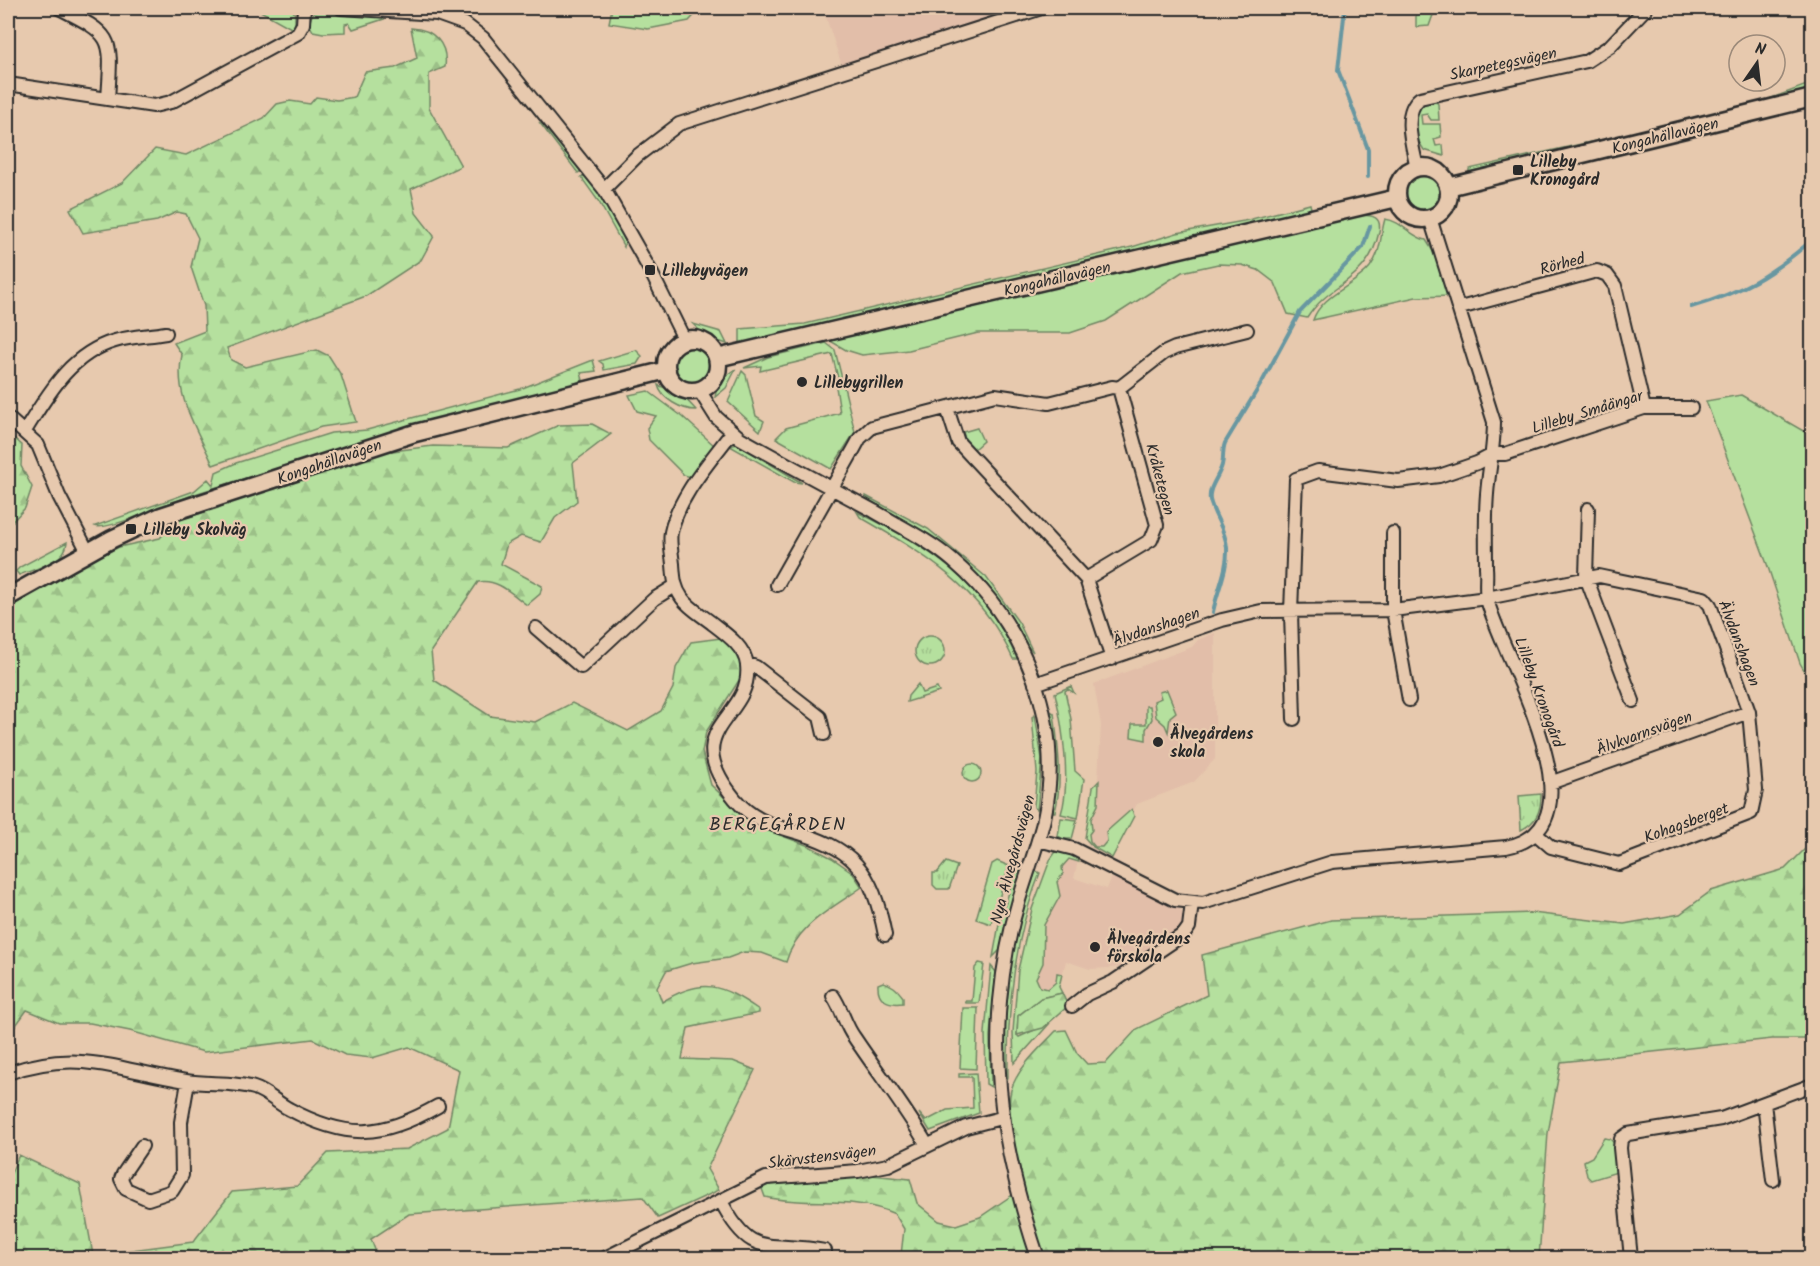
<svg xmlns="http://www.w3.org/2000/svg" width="1820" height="1266" viewBox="0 0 1820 1266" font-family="Kalam,sans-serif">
	<defs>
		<pattern id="forest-firs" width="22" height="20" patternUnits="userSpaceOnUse" patternTransform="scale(1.5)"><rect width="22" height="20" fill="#b5e09e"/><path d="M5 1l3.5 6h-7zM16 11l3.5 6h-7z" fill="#9cc088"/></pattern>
		<pattern id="park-tufts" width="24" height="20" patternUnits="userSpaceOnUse" patternTransform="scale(1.5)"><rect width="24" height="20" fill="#b5e09e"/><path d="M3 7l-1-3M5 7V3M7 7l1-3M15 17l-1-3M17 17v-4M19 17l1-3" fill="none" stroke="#9cc088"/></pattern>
	</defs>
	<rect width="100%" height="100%" fill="#e7c9ae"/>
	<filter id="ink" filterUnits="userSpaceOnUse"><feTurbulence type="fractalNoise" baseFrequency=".0167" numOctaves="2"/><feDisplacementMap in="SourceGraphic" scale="12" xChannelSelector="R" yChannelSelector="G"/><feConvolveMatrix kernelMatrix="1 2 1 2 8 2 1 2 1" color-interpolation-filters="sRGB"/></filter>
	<g filter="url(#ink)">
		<!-- built -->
		<path fill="#e2bea9" d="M823 8H1057L846 78Z
			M1215 633V759L1194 782 1137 804 1109 858 1089 847 1086 841 1092 788 1098 780 1101 725 1094 684 1192 647 1198 640Z
			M1064 853 1078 861 1074 878 1107 889 1111 879 1119 877 1179 908 1185 917 1183 929 1126 967 1090 969 1066 961 1059 987 1025 1016 1037 934Z"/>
		<!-- grass -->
		<path fill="#b5e09e" stroke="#708664" stroke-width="1.5" d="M255 8H291L295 14V27L291 28Z
			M612 8H701L689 21 648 29 609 23Z
			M318 10 382 16 384 19 353 29 349 23 345 24V32L323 33 313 31 309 24 312 15Z
			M1812 83V92L1745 108Z
			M1435 100 1438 104 1439 120H1431L1427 114 1421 115 1422 124H1440L1441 137 1434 139 1436 146 1443 145 1444 156 1424 150C1412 133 1412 119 1422 102Z
			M540 123 545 124 583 170 578 173Z
			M1599 140 1614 141 1469 172V169Z
			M587 175 617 220 625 242 624 247 599 202 581 177Z
			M1406 192a17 17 0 1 1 34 0a17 17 0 1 1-34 0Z
			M1310 204 1311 208 1305 211 1231 230 757 342 740 344V329L805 324 1132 247 1177 233 1244 221Z
			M1360 215C1373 215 1382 217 1379 232 1368 283 1330 281 1307 318L1288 314 1275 283 1258 270 1242 265 1218 264 1182 272 1106 321 1070 333H978L909 350 862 355 846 350 827 339Z
			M1385 219C1402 221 1411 237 1426 240L1436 256 1451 296 1416 297 1313 320C1321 295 1355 286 1370 267 1382 251 1380 235 1385 219Z
			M693 324 721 332 727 344 706 337Z
			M826 343 835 350 855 432 831 469 776 438 786 428 840 413 835 380 838 378 832 354 760 371 761 366 744 368 768 357Z
			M675 365a17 17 0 1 1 34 0a17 17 0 1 1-34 0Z
			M636 350 642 356 637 364 604 370 603 364 599 361Z
			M593 360 596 371 581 373 583 380 558 390C437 421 317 455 198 493 179 499 107 532 95 526L194 491 208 479 213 485 216 472 236 463 331 433 367 430 520 389Z
			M736 369 726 388 715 397 718 382Z
			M742 371 746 375 756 416 764 421 760 431 728 402Z
			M658 385 682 395 696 410C682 410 661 399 658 385Z
			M648 391 683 417 716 447 691 477 684 475 649 440 647 428 656 416 637 411 629 395Z
			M1741 395 1812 436V684L1800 663 1767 564 1706 401Z
			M977 428 983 441 974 449 965 439 963 432Z
			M737 444 802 483 794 482 730 446Z
			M866 496 928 529 986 577 1019 623 1033 652C1016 636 1003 604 986 584 952 547 909 523 866 498Z
			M857 512C930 546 984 583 1017 659H1013C981 587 924 554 860 517Z
			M67 542C66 563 34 569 19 575L16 571 20 567Z
			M918 684 922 693 937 688 939 692 907 702 908 696Z
			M1071 686 1074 693 1068 689 1065 691 1071 719 1075 771 1084 779 1078 818 1061 814C1071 783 1063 727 1055 693Z
			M1167 690 1176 712 1170 717 1168 732 1165 725 1156 717 1154 701 1161 698 1159 692Z
			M1146 706H1150L1152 719 1146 729V740L1131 737 1132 724H1146Z
			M1050 711 1054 713C1058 745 1063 780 1055 812H1053L1055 760Z
			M1035 715 1042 759 1037 810 1034 807 1037 772 1032 717Z
			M1099 781 1098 805 1091 819 1092 830 1089 834 1090 841 1095 847H1102L1107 841 1106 832 1132 809 1134 816 1112 858 1093 847 1085 838 1093 787Z
			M1061 818 1077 820 1072 839H1063L1058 836Z
			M1057 850 1076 854 1079 862 1069 859 1062 867 1063 874 1057 882 1060 896 1044 925 1043 963 1036 978 1040 987 1048 989 1056 982 1057 973 1062 974 1059 987 1062 993 1041 998 1018 1016 1017 1035 1019 1037 1050 1023 1014 1063 1013 1032 1018 970 1032 909 1050 860Z
			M997 861 1009 866 991 924 976 919 992 864Z
			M1017 867 1021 868 1000 950 993 957 999 924Z
			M1036 871 1040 873C1014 938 1007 1008 1008 1077L1005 1085C1002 1011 1009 941 1036 871Z
			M979 963 984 964 979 1003H966L965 1001H972L975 968Z
			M991 966 996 972 990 1036 991 1087 986 1084 985 1033Z
			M963 1008H978L976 1069 960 1068Z
			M976 1073 979 1113 930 1131 919 1113 926 1121 947 1110 973 1108 972 1077H959V1074Z
			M1604 1138 1610 1139 1615 1144 1617 1172 1591 1180 1587 1176 1584 1161 1592 1157Z"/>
		<!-- forest -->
		<path fill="url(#forest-firs)" stroke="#708664" stroke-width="1.5" d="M1416 8H1448L1433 15 1429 26 1416 27Z
			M411 28C434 29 448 44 445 67L429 74V108L461 166 411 189 416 213 434 236 421 260 366 296 227 348 231 360 245 367 317 350 329 356 341 375 356 422 321 427 213 465C197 428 173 396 182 355L174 343 205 331 204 306 191 267 198 238 186 214 177 212 157 221 83 233 70 209 122 183 155 149 186 155 264 118 277 104 290 101 310 104 316 97 337 100 354 97 365 72 395 68 417 58Z
			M592 424 611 434 573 463 577 501 555 518 541 542 521 536 507 544 501 564 542 586 540 594 527 605C512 594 497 578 478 582L431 651 434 680 490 716 535 722 572 703 628 731 661 711 673 688 676 668 691 642 721 638 739 656 743 674 706 732 702 752 711 785 754 825 809 846 832 858 852 872 862 887C832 909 797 924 786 962L762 953 744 952 728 958 692 963 666 971 657 988 662 1002C702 977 721 984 759 1010V1013L688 1028 682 1059 733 1061 755 1070 707 1169 719 1190 658 1218 643 1197 409 1214 371 1239 378 1258H8V1180L19 1155 80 1184 93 1255 193 1242 232 1192 297 1186 328 1153 407 1149 448 1128 459 1070 409 1047 372 1058 345 1055 313 1039 204 1052 130 1031 90 1023H59L27 1010 11 1032 8 1033V609L57 577 119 547 160 538 175 521 218 508 250 490 368 454 433 446 508 448 559 425Z
			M8 433 22 445 21 466 32 487 25 508 8 526Z
			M1812 842V1039H1772L1561 1062 1548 1133 1539 1258H892L901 1255 904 1229 895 1214C853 1195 808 1207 765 1197L761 1186 871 1175 910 1179 917 1203 939 1221 956 1225 980 1217 1024 1187C1019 1164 1005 1112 1011 1090 1018 1067 1041 1047 1056 1031L1066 1030 1077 1053 1087 1064 1106 1063 1137 1029 1207 995 1202 955 1331 920 1532 913 1624 924 1680 914 1711 891 1785 869Z
			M1062 993 1068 1006 1043 1028 1017 1035 1018 1016 1041 998Z"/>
		<!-- park -->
		<path fill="url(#park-tufts)" stroke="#708664" stroke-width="1.5" d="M915 651a15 15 0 1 1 30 0a15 15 0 1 1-30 0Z
			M963 773a9 9 0 1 1 18 0a9 9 0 1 1-18 0Z
			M1541 794C1541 811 1537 822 1521 830L1519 796Z
			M946 862 957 866 949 889H937L933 885V873H937Z
			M883 982C892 984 897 989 903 997V1003C888 1005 877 1000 878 984Z"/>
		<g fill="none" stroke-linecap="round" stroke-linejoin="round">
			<!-- stream -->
			<path stroke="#6897a1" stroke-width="4" d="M1345 8 1338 70 1368 149V177
				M1691 307C1743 292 1771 275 1812 240
				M1213 612C1217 591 1228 570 1227 548 1226 530 1214 517 1210 500 1208 487 1219 477 1222 465 1224 458 1222 451 1225 443L1262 382 1300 312 1363 247 1370 226"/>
			<!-- street casing -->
			<g stroke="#2b2b2b" stroke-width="16">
				<path id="street" d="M59 8C115 36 112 37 108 99
					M341 8 437 14 465 24 483 38 604 189 650 270 685 341
					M8 84 154 106 171 102 298 33 303 24 304 8
					M1417 168C1413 147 1401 113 1420 98L1587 61 1610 46 1646 8
					M604 189 637 156 679 124 1042 8
					M1460 308 1597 271 1607 275 1615 286 1644 408
					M699 390 716 417 740 438C784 463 829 487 874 511 901 527 929 540 953 561 1025 623 1065 725 1044 819 1037 847 1027 873 1019 900 1009 933 1003 967 1000 1001 992 1091 1010 1174 1038 1258
					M947 408 958 442 1086 579
					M8 418 38 445 59 496 88 552
					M25 431C48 394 70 354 115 341 131 336 149 336 166 333
					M732 432C710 462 679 495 671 532 669 541 672 554 673 564 674 577 674 587 682 598 689 608 703 616 713 624 726 634 745 647 747 665 753 721 675 725 735 799 750 817 768 824 789 830 854 848 872 869 885 935
					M1588 509 1586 577 1633 701
					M1393 533V610L1409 700
					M777 585 854 449 860 438 872 427 995 395 1049 403 1112 387 1119 388 1164 353 1175 348 1247 330
					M536 628 581 667 654 599 675 586
					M1112 659 1086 579 1151 540 1157 525 1119 388
					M747 664 756 667 820 717 824 734
					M1035 684 1222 620 1261 611 1393 610 1487 598 1599 576 1704 598 1710 605 1749 712 1756 790 1751 813 1619 864 1551 847 1536 834
					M1294 719 1291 612 1296 479 1318 471 1398 481 1439 476 1477 463 1494 454H1505L1644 408H1691
					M1550 783 1749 712
					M1038 840 1074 849 1175 900 1203 903 1332 862 1506 847C1611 827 1499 653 1487 599 1485 589 1487 577 1486 567 1486 542 1485 518 1487 494 1489 469 1494 446 1494 422L1430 218
					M833 996C842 1009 845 1025 854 1037 878 1073 905 1107 927 1145
					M1072 1006 1087 994 1113 982 1184 934 1189 927 1192 903
					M8 1073C79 1048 117 1070 186 1081 208 1085 232 1081 254 1088 267 1092 277 1103 289 1109 347 1140 382 1138 438 1106
					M1764 1103 1773 1180
					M142 1146 123 1174 121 1179 126 1189 148 1199 172 1191 182 1175 181 1122 188 1082
					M721 1201C752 1262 770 1240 825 1251
					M605 1258 766 1178 858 1171 888 1165 966 1127 1001 1118
					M1631 1258 1620 1148 1621 1139 1628 1134 1721 1119 1812 1085"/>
			</g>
			<!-- secondary casing -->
			<g stroke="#2b2b2b" stroke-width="21">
				<path id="secondary" d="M1397 193a26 26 0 1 1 52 0a26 26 0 1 1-52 0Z
					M1448 187 1812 98
					M666 365a26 26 0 1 1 52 0a26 26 0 1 1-52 0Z
					M717 358 1397 198
					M8 597 112 539 161 516 415 433 667 370"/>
			</g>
			<!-- street -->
			<use href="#street" stroke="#e7c9ae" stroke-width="12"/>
			<!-- secondary -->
			<use href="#secondary" stroke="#e7c9ae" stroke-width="16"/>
		</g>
	</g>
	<!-- markers -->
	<g fill="#2b2b2b" stroke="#e7c9ae" stroke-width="2">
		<rect x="1512" y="164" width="12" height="12" rx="3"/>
		<rect x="644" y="264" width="12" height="12" rx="3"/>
		<circle cx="802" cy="382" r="6"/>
		<rect x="125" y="523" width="12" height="12" rx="3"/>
		<circle cx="1158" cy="742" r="6"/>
		<circle cx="1095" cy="947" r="6"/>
	</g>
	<g text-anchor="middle" stroke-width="4.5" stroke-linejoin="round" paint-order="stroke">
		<!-- street labels -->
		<g font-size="16" fill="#2b2b2b" stroke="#e7c9ae">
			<text transform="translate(1503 63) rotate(-12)" y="6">Skarpetegsvägen</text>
			<text transform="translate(1665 135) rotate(-14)" y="6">Kongahällavägen</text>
			<text transform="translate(1562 263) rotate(-15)" y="6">Rörhed</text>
			<text transform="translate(1057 278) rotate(-13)" y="6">Kongahällavägen</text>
			<text transform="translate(1587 411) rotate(-17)" y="6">Lilleby Småängar</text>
			<text transform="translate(329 461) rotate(-19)" y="6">Kongahällavägen</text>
			<text transform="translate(1161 479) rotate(75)" y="6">Kråketegen</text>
			<text transform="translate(1156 626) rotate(-19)" y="6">Älvdanshagen</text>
			<text transform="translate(1740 643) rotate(69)" y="6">Älvdanshagen</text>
			<text transform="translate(1540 692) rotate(70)" y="6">Lilleby Kronogård</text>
			<text transform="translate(1644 732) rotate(-20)" y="6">Älvkvarnsvägen</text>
			<text transform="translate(1686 822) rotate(-20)" y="6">Kohagsberget</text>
			<text transform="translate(1012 859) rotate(-75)" y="6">Nya Älvegårdsvägen</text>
			<text transform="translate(822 1156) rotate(-7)" y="6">Skärvstensvägen</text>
		</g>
		<!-- poi labels -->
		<g font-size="16" font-weight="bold" fill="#2b2b2b" stroke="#e7c9ae" text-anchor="start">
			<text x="1530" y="167">Lilleby<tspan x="1530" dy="18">Kronogård</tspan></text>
			<text x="662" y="276">Lillebyvägen</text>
			<text x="814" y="388">Lillebygrillen</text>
			<text x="143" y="535">Lilleby Skolväg</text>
			<text x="1170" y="739">Älvegårdens<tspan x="1170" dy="18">skola</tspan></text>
			<text x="1107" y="944">Älvegårdens<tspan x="1107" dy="18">förskola</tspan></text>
		</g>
		<!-- neighbourhood labels -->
		<g font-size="18" letter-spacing="1.5" fill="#2b2b2b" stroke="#e7c9ae">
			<text x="778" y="830">BERGEGÅRDEN</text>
		</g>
	</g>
	<!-- margin -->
	<rect width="1820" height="1266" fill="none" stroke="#e7c9ae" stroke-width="30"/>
	<rect x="15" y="15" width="1790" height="1236" fill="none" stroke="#2b2b2b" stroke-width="2" filter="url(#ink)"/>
	<!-- north arrow -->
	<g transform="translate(1757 63) rotate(14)"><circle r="28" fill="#e7c9ae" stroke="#9c8a7a" stroke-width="1.5"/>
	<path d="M0-4.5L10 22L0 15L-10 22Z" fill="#2b2b2b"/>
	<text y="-9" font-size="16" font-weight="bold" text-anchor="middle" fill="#2b2b2b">N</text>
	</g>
</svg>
